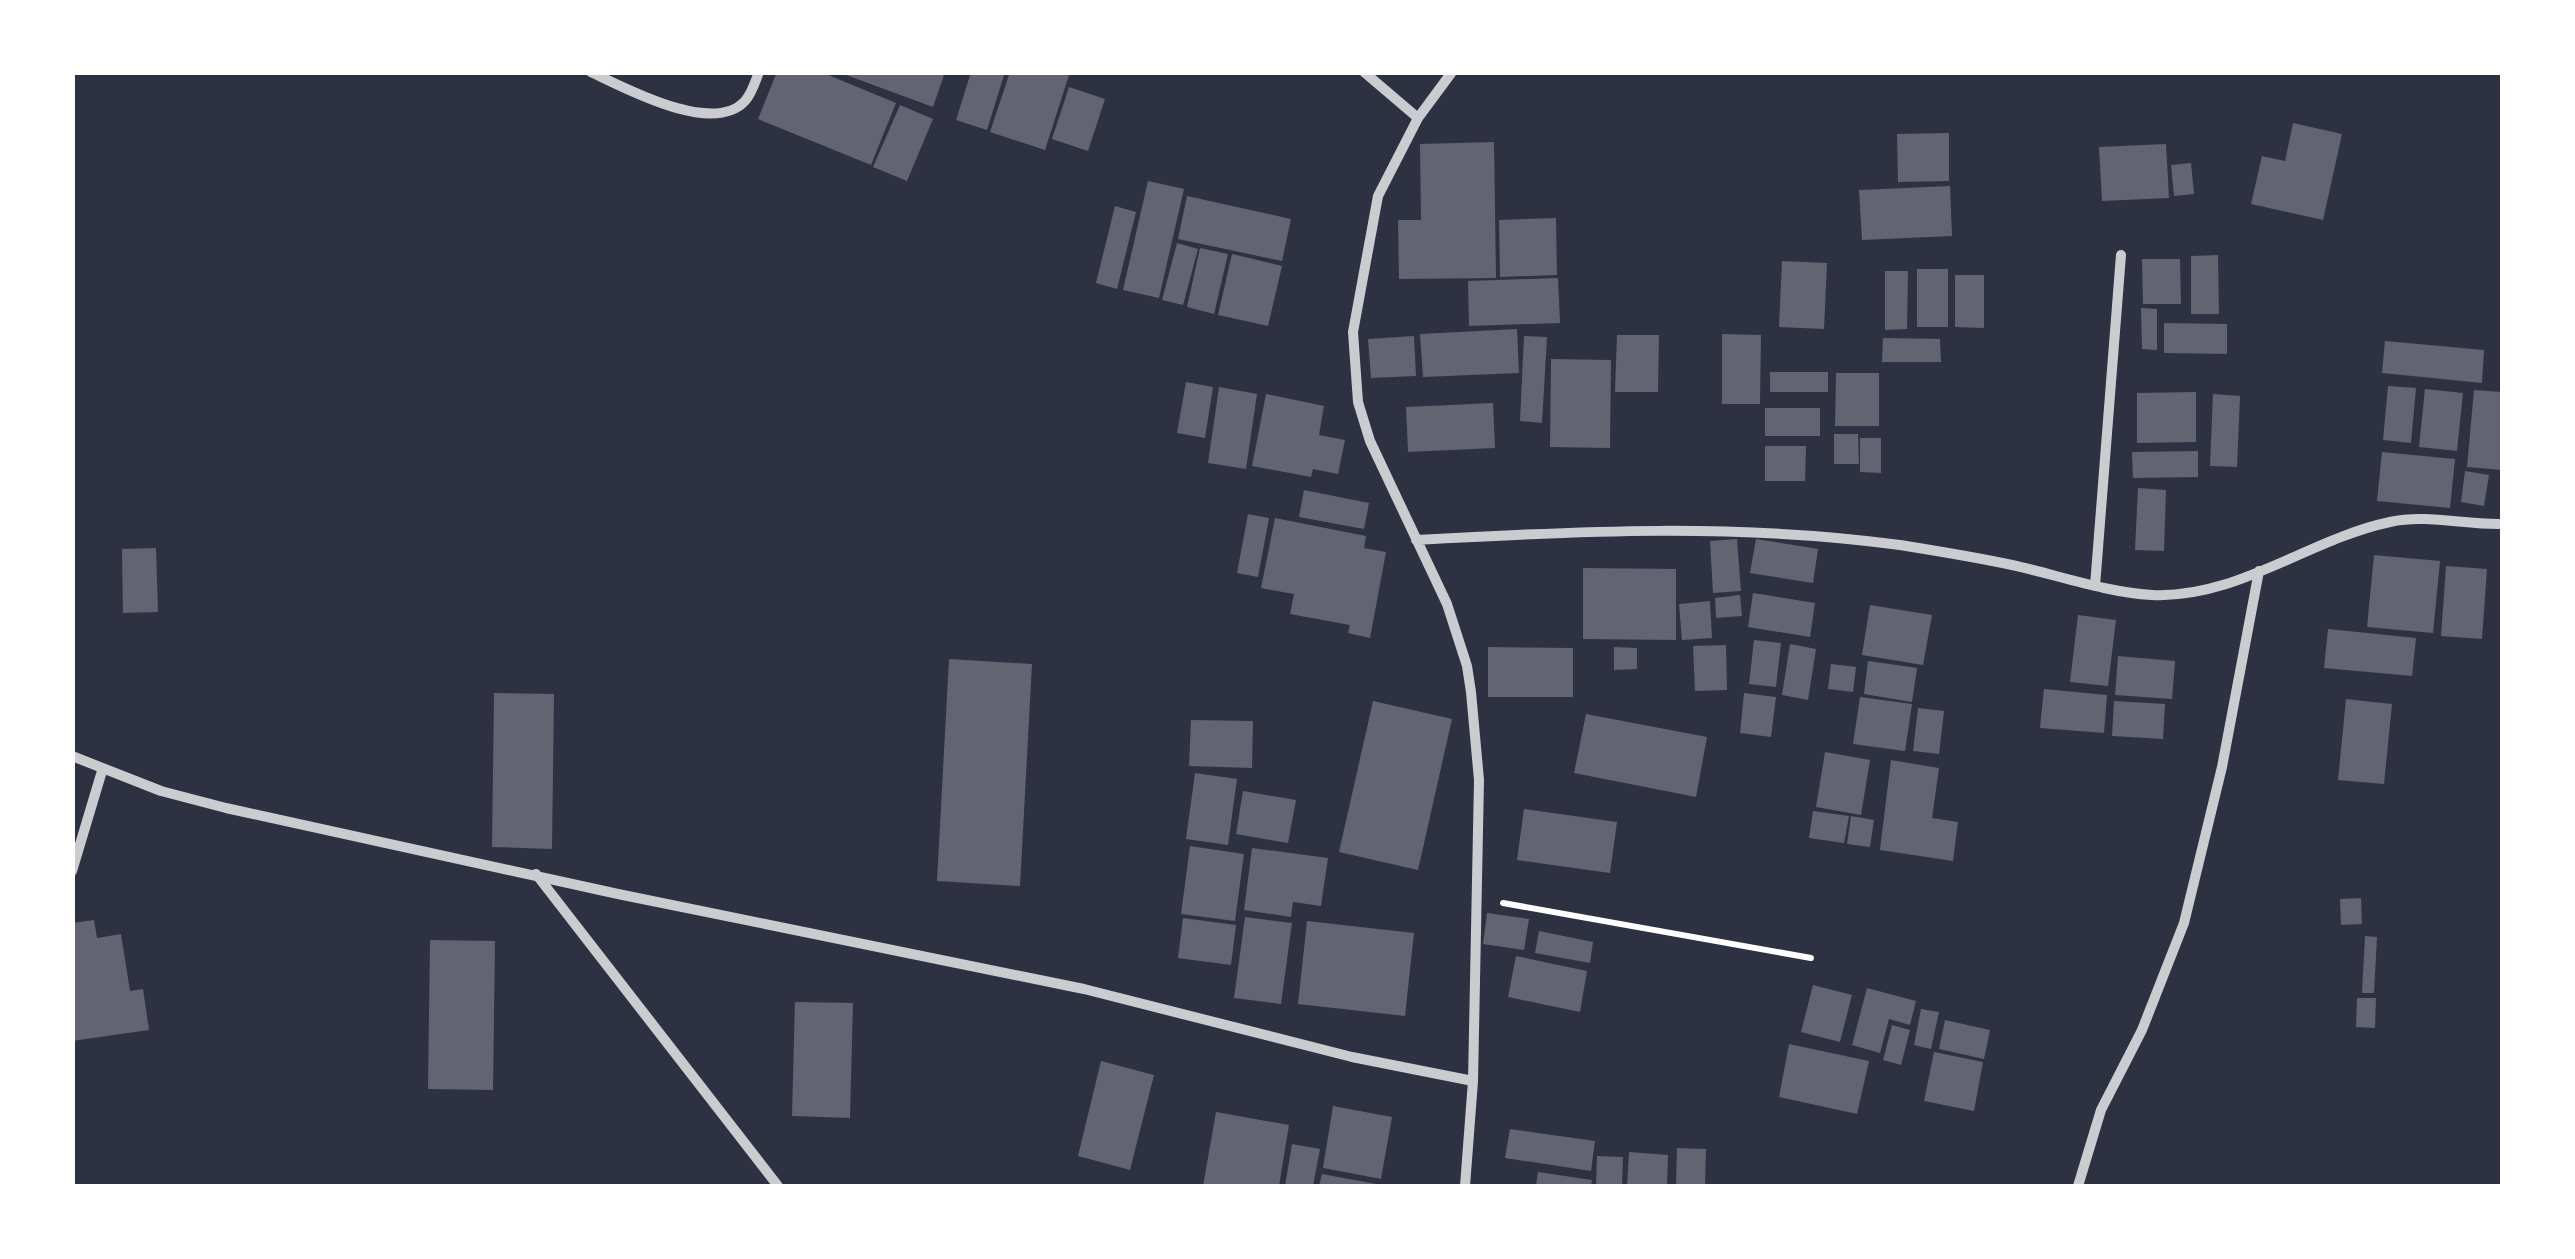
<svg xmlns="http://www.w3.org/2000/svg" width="2575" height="1259" viewBox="0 0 2575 1259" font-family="Rubik,sans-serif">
	<rect width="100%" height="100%" fill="#2d3142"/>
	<!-- building -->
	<path fill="#626471" d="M777 72H821L896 103 871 165 758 119Z
		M838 72H945L933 107Z
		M971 72H1005L987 130 956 120Z
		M1010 72H1070L1045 150 990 132Z
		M1069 87 1105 99 1088 151 1052 139Z
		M900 105 933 119 907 181 873 167Z
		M2293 123 2342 134 2323 220 2251 204 2262 156 2285 161Z
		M1949 133V181L1898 182 1897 134Z
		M1494 142 1496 278 1399 279 1398 220H1421L1420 144Z
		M2166 144 2169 198 2102 201 2099 147Z
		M2191 163 2194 194 2174 196 2171 165Z
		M1148 181 1184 189 1159 298 1123 290Z
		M1950 186 1952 236 1862 240 1859 190Z
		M1187 196 1291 219 1282 261 1178 239Z
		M1115 206 1136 212 1117 289 1096 283Z
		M1556 218 1557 275 1500 277 1499 220Z
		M1177 243 1198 249 1183 305 1162 300Z
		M1200 248 1228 254 1214 314 1187 307Z
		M1232 254 1282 266 1268 326 1218 315Z
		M2218 255 2219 314H2191V256Z
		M2142 259H2180L2181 304H2143Z
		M1782 261 1827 263 1824 329 1779 327Z
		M1917 269H1948V327H1917Z
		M1885 271H1908L1907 329 1885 330Z
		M1955 275H1984V328L1955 327Z
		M1558 278 1560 323 1469 326 1468 281Z
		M2141 308 2157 309V350L2142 349Z
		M2164 323 2227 324V354L2164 353Z
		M1517 329 1519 373 1423 377 1420 334Z
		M1722 334 1761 335 1760 404H1722Z
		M1617 335H1659L1658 392H1615Z
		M1414 336 1416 376 1371 378 1368 339Z
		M1524 336 1547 337 1542 423 1520 421Z
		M1883 338 1940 339 1941 362H1882Z
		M2385 341 2484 350 2482 383 2382 373Z
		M1551 359 1611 360 1610 448 1550 447Z
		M1770 372H1828V392H1770Z
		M1836 373H1879V426H1835Z
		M1186 382 1213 387 1205 438 1177 433Z
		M2388 386 2416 388 2411 443 2383 440Z
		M1219 387 1257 394 1246 469 1208 463Z
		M2425 389 2463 393 2457 451 2419 447Z
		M2474 390 2502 392V470L2467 467Z
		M2196 392V442L2137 443V393Z
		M1266 394 1324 406 1319 435 1345 440 1338 474 1313 469 1311 477 1252 466Z
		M2213 394 2240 396 2237 467 2210 466Z
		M1493 403 1495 448 1408 452 1406 407Z
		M1765 408H1820V436H1765Z
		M1834 434H1858L1859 464H1834Z
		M1860 438H1881V473L1860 472Z
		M1765 446H1806L1805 481H1765Z
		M2198 451V477L2133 478 2132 452Z
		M2382 452 2455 459 2450 508 2377 501Z
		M2465 471 2489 475 2484 506 2461 502Z
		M2138 488 2166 490 2164 551 2135 550Z
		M1304 490 1369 503 1364 529 1299 517Z
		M1248 514 1269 518 1258 577 1237 573Z
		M1275 518 1366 536 1364 548 1386 552 1370 638 1348 633 1350 625 1290 614 1294 594 1261 588Z
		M1737 539 1741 591 1713 593 1710 541Z
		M1756 539 1818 549 1813 583 1750 573Z
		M156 548 158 612 123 613 122 549Z
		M2374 555 2440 561 2433 633 2367 627Z
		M2446 566 2487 569 2482 639 2441 636Z
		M1583 568 1676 569V640L1583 639Z
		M1753 593 1815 603 1810 637 1748 627Z
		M1740 595 1742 616 1716 618 1715 598Z
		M1710 601 1712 638 1682 640 1679 604Z
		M1870 605 1932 615 1923 665 1862 655Z
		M2078 615 2116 620 2108 686 2070 682Z
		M2328 629 2416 638 2412 676 2324 668Z
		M1754 640 1781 643 1776 687 1749 684Z
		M1790 644 1816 649 1808 700 1782 695Z
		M1726 645 1727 690 1695 691 1693 646Z
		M1488 647 1573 648V697H1488Z
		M1614 647 1637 648V669L1614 670Z
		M2118 656 2175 661 2172 699 2115 695Z
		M949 659 1032 664 1020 886 937 881Z
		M1868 661 1917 668 1912 702 1864 694Z
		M1831 664 1856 667 1853 692 1828 689Z
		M2044 689 2107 695 2104 733 2040 728Z
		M494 693 554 694 552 849 492 847Z
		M1744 693 1776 697 1771 737 1740 733Z
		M1860 697 1912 704 1905 751 1853 744Z
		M2346 699 2392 704 2384 784 2338 780Z
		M1373 701 1452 719 1418 870 1339 852Z
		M2114 701 2165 704 2163 739 2112 736Z
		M1918 708 1944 711 1939 754 1913 751Z
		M1586 714 1707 737 1696 797 1574 773Z
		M1191 720 1253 721 1252 768 1189 766Z
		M1825 752 1870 760 1861 815 1816 807Z
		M1891 760 1939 768 1932 818 1958 822 1953 861 1880 850Z
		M1195 773 1237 779 1228 845 1186 839Z
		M1243 791 1296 800 1288 843 1236 834Z
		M1524 809 1617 822 1610 873 1517 860Z
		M1813 811 1849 816 1844 843 1809 838Z
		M1851 816 1874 820 1870 847 1847 844Z
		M1190 846 1244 854 1235 921 1181 914Z
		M1252 848 1328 858 1321 906 1293 902 1291 917 1244 910Z
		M2361 898 2362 924 2341 925 2340 899Z
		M1487 913 1529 919 1524 950 1483 944Z
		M1245 917 1292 923 1281 1004 1234 998Z
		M1183 918 1236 925 1231 965 1178 958Z
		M94 920 97 938 121 934 130 991 143 989 149 1030 72 1041V923Z
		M1307 921 1414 933 1405 1016 1298 1004Z
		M1539 931 1593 942 1590 963 1535 953Z
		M2365 936 2377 937 2374 993H2362Z
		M430 940 495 941 493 1090 428 1089Z
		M1516 956 1587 971 1580 1012 1508 997Z
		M1813 985 1852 995 1840 1042 1801 1032Z
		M1867 988 1916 1001 1910 1025 1889 1019 1880 1053 1852 1045Z
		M2357 998H2376L2375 1028 2356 1027Z
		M795 1002 853 1003 850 1118 792 1116Z
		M1921 1009 1939 1012 1931 1049 1914 1045Z
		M1945 1020 1990 1030 1984 1059 1939 1049Z
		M1892 1025 1910 1030 1901 1065 1883 1060Z
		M1789 1044 1869 1061 1857 1114 1779 1097Z
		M1934 1052 1983 1062 1974 1111 1924 1101Z
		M1101 1061 1154 1075 1130 1170 1078 1156Z
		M1333 1106 1392 1117 1381 1179 1323 1168Z
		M1216 1112 1289 1125 1279 1186H1203Z
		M1510 1129 1595 1141 1591 1171 1505 1158Z
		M1292 1144 1320 1149 1313 1186H1285Z
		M1677 1148 1706 1149 1705 1186H1676Z
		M1629 1152 1668 1155 1667 1186H1627Z
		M1597 1156 1623 1157 1622 1186H1596Z
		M1538 1172 1592 1180 1591 1186H1536Z
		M1322 1174 1382 1185V1186H1319Z"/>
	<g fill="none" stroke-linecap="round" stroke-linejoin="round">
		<!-- path -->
		<path stroke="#fff" stroke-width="6" d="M1503 903 1811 958"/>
		<!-- minor -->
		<path stroke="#caccd0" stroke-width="10" d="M591 72C625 88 713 136 745 101 752 93 755 82 759 72
			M1364 72 1418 118
			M1452 72 1418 118 1378 196 1353 332 1358 402 1370 441 1447 604 1467 666 1471 692 1479 780 1473 1081 1465 1186
			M1416 540C1578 531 1739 523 1900 545 1937 551 1975 557 2012 565 2058 575 2104 592 2152 595 2237 599 2309 539 2390 522 2426 514 2465 525 2502 524
			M2095 586 2121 255
			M72 756 161 791 226 808 618 894 1084 989 1352 1057 1473 1081
			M72 871 102 771
			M536 874 778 1186
			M2078 1186 2101 1110 2142 1030 2184 923 2222 767 2259 571"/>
	</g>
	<!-- border -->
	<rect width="2575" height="1259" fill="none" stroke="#ffffff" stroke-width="150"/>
</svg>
